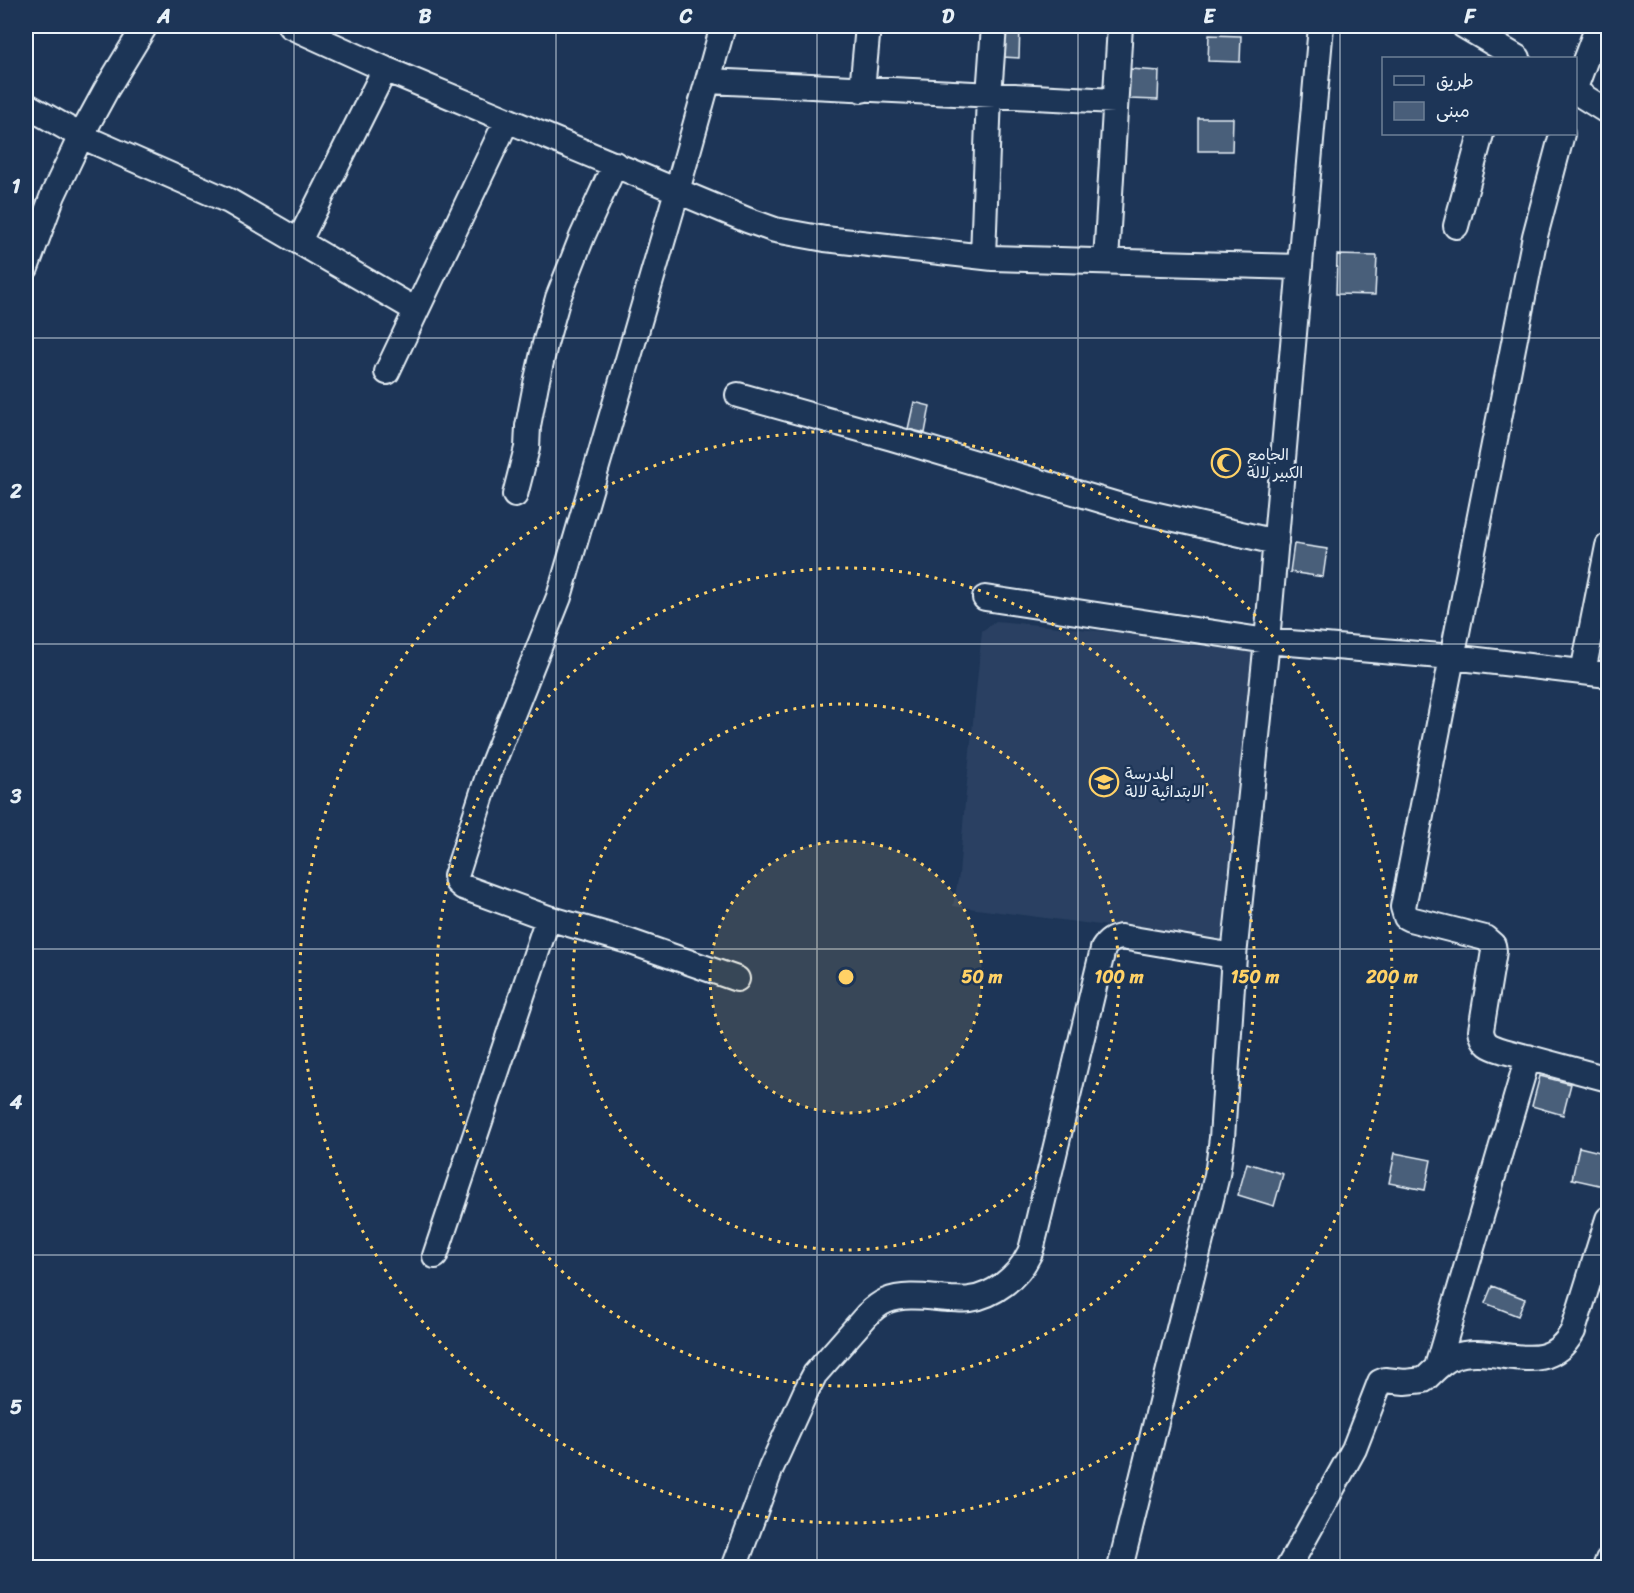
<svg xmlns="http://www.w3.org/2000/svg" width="1634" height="1593" viewBox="0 0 1634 1593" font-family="Sriracha,'Playpen Sans Arabic',sans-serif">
	<rect width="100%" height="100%" fill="#1d3557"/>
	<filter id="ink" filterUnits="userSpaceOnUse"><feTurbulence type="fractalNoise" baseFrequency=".0167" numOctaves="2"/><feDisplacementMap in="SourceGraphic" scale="12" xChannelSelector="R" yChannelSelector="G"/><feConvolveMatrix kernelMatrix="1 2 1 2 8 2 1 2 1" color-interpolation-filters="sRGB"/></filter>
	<g filter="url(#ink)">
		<!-- built -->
		<path fill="#2a4162" d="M996 621 1255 646 1224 941 953 906 959 875 964 813 982 631Z"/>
		<!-- building -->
		<path fill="#495e7a" stroke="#e8f1f8" stroke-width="1.5" d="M1005 26H1020L1019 58 1003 57Z
			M1209 35 1241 36 1240 62 1208 61Z
			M1130 69 1159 71 1158 100 1129 99Z
			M1198 118H1233L1232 151H1198Z
			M1337 255 1377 256 1375 295 1336 294Z
			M914 402 930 406 925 433 908 429Z
			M1294 544 1327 549 1323 577 1290 572Z
			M1540 1076 1571 1084 1563 1115 1532 1106Z
			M1579 1147 1608 1154V1187L1572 1179Z
			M1395 1153 1431 1160 1425 1190 1389 1183Z
			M1247 1163 1283 1174 1274 1206 1238 1195Z
			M1492 1286 1525 1299 1518 1316 1485 1303Z"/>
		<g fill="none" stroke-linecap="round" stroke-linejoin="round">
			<!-- minor casing -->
			<g stroke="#e8f1f8" stroke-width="28">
				<path id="minor" d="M290 26 385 69 747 220 775 230 825 239 993 258 1299 267
					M723 26 677 191 559 597 489 773 456 876 457 882 463 887 548 918 628 941 737 979
					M1464 26 1518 58
					M708 81 1115 101
					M1576 85 1598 26
					M862 90 868 26
					M1576 92 1608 112
					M26 105 81 136 106 90 145 26
					M1562 134 1535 236 1403 907 1406 917 1410 919 1485 938 1493 945 1494 951 1481 1030C1483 1045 1491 1047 1504 1051L1608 1079
					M1456 226 1481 134
					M299 241 385 69
					M983 256 989 95 994 26
					M1106 261 1120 26
					M26 268 53 195 81 136 229 201 416 310
					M387 372 507 120
					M738 395 892 438 1131 509 1276 542
					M515 495 527 448 528 426 536 384 545 344 558 298 582 237 615 164
					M985 598 1267 641 1452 657 1608 675
					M1583 672 1608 546
					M435 1256 548 918
					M1437 1367 1528 1057
					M734 1568 771 1468 806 1391 815 1374 867 1315C873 1309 879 1304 886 1301 905 1293 931 1298 951 1299 957 1299 964 1300 970 1299 993 1296 1018 1277 1028 1256 1032 1250 1033 1241 1035 1234L1103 949C1108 941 1112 939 1121 937L1234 956
					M1120 1568 1217 1175 1222 1138 1234 956 1267 641 1321 26
					M1288 1568 1354 1449 1380 1382 1385 1380 1405 1382 1424 1380C1434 1371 1441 1362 1453 1357 1494 1341 1545 1383 1573 1331L1608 1219
					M1605 1568 1608 1560"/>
			</g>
			<!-- minor -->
			<use href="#minor" stroke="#1d3557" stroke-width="24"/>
		</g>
	</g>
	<!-- grid -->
	<path fill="none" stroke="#e8f1f8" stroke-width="1.5" stroke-opacity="0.55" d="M294 26V1568M556 26V1568M817 26V1568M1078 26V1568M1340 26V1568M26 338H1608M26 644H1608M26 949H1608M26 1255H1608"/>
	<!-- distance rings -->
	<circle cx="846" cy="977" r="136" fill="#ffd166" fill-opacity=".12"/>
	<g fill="none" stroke="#ffd166" stroke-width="3" stroke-dasharray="3 6">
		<circle cx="846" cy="977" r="136"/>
		<circle cx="846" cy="977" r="273"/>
		<circle cx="846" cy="977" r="409"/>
		<circle cx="846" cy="977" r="546"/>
	</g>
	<!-- icons -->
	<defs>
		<g id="mosque-ring" transform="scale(1.5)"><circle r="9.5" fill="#1d3557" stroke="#ffd166" stroke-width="1.5"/><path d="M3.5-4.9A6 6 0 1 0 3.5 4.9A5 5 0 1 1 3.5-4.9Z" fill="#ffd166"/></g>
		<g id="school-ring" transform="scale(1.5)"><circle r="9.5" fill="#1d3557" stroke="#ffd166" stroke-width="1.5"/><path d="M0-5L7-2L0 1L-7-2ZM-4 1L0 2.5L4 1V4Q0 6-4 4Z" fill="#ffd166"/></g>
	</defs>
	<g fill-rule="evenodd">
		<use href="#mosque-ring" x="1226" y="463"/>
		<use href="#school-ring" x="1104" y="782"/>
	</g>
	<g text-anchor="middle" stroke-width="5" stroke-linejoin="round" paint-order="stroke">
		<!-- poi labels -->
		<g font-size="16" fill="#e8f1f8" stroke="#1d3557" text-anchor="start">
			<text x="1247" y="460">الجامع<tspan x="1247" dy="18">الكبير لالة</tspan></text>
			<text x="1125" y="779">المدرسة<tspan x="1125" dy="18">الابتدائية لالة</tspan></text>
		</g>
	</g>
	<circle cx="846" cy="977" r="9" fill="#ffd166" stroke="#1d3557" stroke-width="3"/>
	<g font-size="18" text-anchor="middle" font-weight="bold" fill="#ffd166" stroke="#1d3557" stroke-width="5" stroke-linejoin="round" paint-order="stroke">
		<text x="982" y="983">50 m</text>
		<text x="1119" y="983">100 m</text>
		<text x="1255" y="983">150 m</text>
		<text x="1392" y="983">200 m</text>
	</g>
	<!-- margin -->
	<rect width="1634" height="1593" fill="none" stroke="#1d3557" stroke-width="66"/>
	<!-- legend -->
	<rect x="1382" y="57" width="195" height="78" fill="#1d3557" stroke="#6e8097" stroke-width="1.5"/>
	<rect x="1394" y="76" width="30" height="9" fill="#1d3557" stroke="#6e8097" stroke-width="1.5"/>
	<text x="1436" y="87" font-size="18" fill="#e8f1f8">طريق</text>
	<rect x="1394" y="102" width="30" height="18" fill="#495e7a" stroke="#6e8097" stroke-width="1.5"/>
	<text x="1436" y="117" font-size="18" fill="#e8f1f8">مبنى</text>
	<rect x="33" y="33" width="1568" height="1527" fill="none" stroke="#e8f1f8" stroke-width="2"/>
	<g font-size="20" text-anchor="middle" font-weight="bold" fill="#e8f1f8">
		<text x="164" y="23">A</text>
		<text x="425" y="23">B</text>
		<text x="686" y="23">C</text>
		<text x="948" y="23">D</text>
		<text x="1209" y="23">E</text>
		<text x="1470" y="23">F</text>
		<text x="16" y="193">1</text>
		<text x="16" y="498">2</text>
		<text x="16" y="803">3</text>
		<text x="16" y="1109">4</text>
		<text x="16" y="1414">5</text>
	</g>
</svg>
